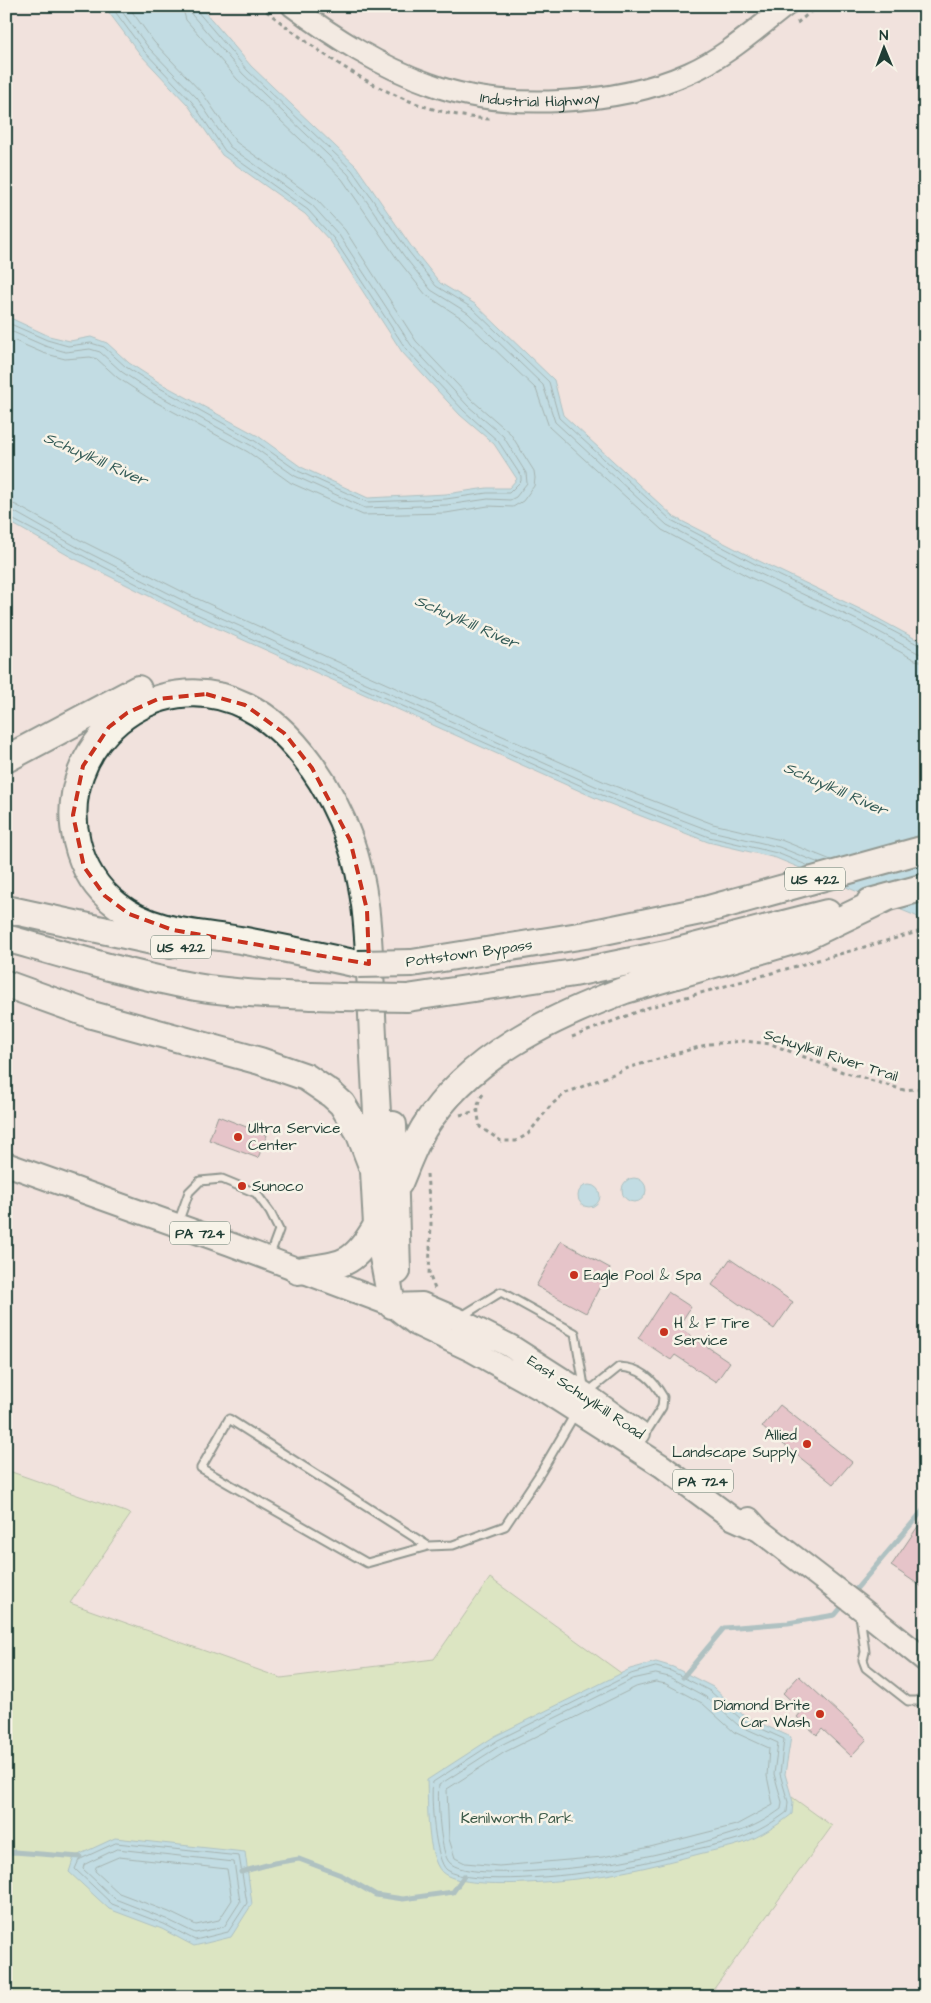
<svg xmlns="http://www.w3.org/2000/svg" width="931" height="2003" viewBox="0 0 931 2003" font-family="'Architects Daughter',sans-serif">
	<rect width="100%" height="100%" fill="#f1e2dd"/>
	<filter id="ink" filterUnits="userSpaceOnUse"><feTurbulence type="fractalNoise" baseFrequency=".02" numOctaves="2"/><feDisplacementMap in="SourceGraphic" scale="10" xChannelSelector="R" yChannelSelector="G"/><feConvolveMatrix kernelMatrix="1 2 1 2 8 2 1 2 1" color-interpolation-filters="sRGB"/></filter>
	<g filter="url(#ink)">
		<!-- green -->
		<path fill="#c4e9a3" stroke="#72936c" d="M6 1470 131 1514 70 1603 281 1678 434 1659 490 1578 832 1826 708 1997H6Z"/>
		<!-- water -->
		<path fill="#8ad6ea" stroke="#5f99a1" d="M104 6H200L251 66 356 166 413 249 440 283 475 304 554 380 563 415 674 517 757 560 864 611 925 644V925L916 916 776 858 708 842 600 800 181 612 71 557 6 520V316L49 336 70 341 91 337 107 343 129 363 160 383 258 436 301 467 368 498 446 494 487 488H509L517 479 494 444 460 415 402 352 331 242 305 214 222 155 188 105 140 54Z
			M622 1190a12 12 0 1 1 24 0a12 12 0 1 1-24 0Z
			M578 1196a11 11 0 1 1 22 0a11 11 0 1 1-22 0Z
			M656 1662 673 1667 713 1687 744 1716 791 1737 785 1774 793 1802 792 1814C778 1825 761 1836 743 1843 729 1848 713 1850 699 1854 668 1862 638 1870 606 1875 575 1880 464 1893 442 1872 426 1855 428 1803 427 1780L495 1736 630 1669Z
			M115 1838 245 1852 252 1904 231 1937 194 1946 162 1929 109 1909 69 1872 74 1857Z"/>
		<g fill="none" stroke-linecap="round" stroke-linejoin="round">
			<!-- shore -->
			<path stroke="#4a7a7d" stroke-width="1" d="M182 6 186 20 237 79 342 179 398 260 426 295 463 319 536 389 549 427 662 530 749 577 855 627 915 660 925 662
				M190 6 192 15 243 74 348 174 404 256 431 290 468 313 543 385 555 422 667 525 752 570 859 621 918 653 925 654
				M196 6 197 11 247 70 352 170 409 252 436 286 472 308 549 382 559 418 671 520 755 564 862 615 925 648
				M6 322 47 340 68 346 91 343 104 347 126 367 158 387 255 441 298 471 367 502 446 499 487 493H509L521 481V476L498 441 464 411 406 349 334 239 308 210 225 151 192 102 144 51 111 6
				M6 329 45 346 66 352 90 349 100 352 122 372 154 393 252 446 295 476 365 508 447 505 488 499 510 500 516 497 527 483 526 473 503 436 468 406 411 345 339 235 312 205 230 147 197 98 148 47 118 6
				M6 337 43 353 65 359 90 357 97 359 118 378 150 399 248 452 291 483 363 515 446 513 488 506 513 507 523 501 534 486 535 478 534 471 510 433 473 401 416 341 345 230 316 199 236 142 203 94 154 42 128 6
				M6 502 16 505 80 540 189 595 607 783 713 824 781 840 831 860
				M6 510 13 511 77 547 186 602 604 790 711 831 779 847 819 863
				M6 516 183 608 602 795 709 837 777 853 809 866
				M656 1667 671 1671 710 1691 742 1720 784 1739 780 1774 788 1802 787 1812C774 1822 757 1832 741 1838 725 1843 709 1846 693 1850 664 1858 634 1866 604 1870 573 1875 471 1887 447 1870 435 1861 430 1797 433 1782L498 1740 631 1674Z
				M656 1674 669 1677 706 1697 738 1725 778 1743 774 1774 782 1802 781 1809C769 1818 752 1828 737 1832 697 1845 646 1858 604 1864 576 1868 469 1881 450 1863 440 1855 437 1798 439 1785L501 1745 633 1679Z
				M656 1682 666 1684 702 1703 734 1732 769 1748 767 1776 773 1805 736 1825 650 1847 603 1857 499 1866 465 1863 455 1858 449 1839 447 1789 505 1752 636 1687Z
				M116 1843 239 1856 247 1903 228 1932 195 1940 164 1924 112 1904 75 1869 79 1860Z
				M117 1849 234 1862 240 1902 224 1927 195 1933 166 1919 115 1899 83 1869 84 1865Z
				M119 1857 227 1869 232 1900 219 1920 196 1925 169 1912 119 1893 95 1871 96 1867Z"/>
			<!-- stream -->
			<path stroke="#5f99a1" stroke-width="5" d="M852 1594 925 1508
				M683 1677 724 1628 788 1623 835 1615 845 1603
				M6 1853 14 1852 80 1857
				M241 1872 274 1863 299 1859 341 1875 376 1895 403 1899 453 1892 464 1876"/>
		</g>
		<!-- building -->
		<path fill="#d9a0b1" stroke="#1f3d34" d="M218 1116 267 1135 258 1158 209 1140Z
			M561 1241 610 1268 586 1313 536 1286Z
			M730 1259 793 1302 774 1329 712 1285Z
			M668 1292 691 1307 678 1327 730 1362 716 1382 675 1355 671 1360 638 1338Z
			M780 1405 852 1462 833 1484 762 1427Z
			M925 1516V1589L891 1566Z
			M799 1676 867 1739 851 1756 822 1729 817 1735 797 1717 802 1711 783 1693Z"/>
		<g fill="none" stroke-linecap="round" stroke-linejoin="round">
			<!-- lane casing -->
			<g stroke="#1f3d34" stroke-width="11">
				<path id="lane" d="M178 1223 189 1192 200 1181 222 1179 256 1193 270 1212 279 1230 269 1257
					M462 1316 501 1292 575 1333 584 1386
					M588 1392 619 1367C641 1368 652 1378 663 1397L662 1407 645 1434
					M428 1546 367 1563 201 1468 229 1419 428 1546 453 1545 505 1526 541 1472 575 1414
					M860 1615 865 1652 863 1660 866 1668 908 1701H917L925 1696"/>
			</g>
			<!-- secondary casing -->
			<g stroke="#1f3d34" stroke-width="24">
				<g id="secondary">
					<path id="s1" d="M292 6C335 38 379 66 430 84 503 112 618 105 689 73 725 57 755 30 786 6"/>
				</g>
			</g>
			<!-- primary casing -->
			<g stroke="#1f3d34" stroke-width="26">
				<path id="primary" d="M6 1164 230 1244 392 1305 416 1324 471 1350 548 1393 662 1466 732 1518 759 1530
					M392 1305 422 1304 457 1319 510 1346 585 1394 639 1433
					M749 1519 759 1530 859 1607 925 1660"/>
			</g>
			<!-- highway casing -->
			<g stroke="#1f3d34" stroke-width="30">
				<path id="highway" d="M6 759 138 689
					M870 902 925 887
					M6 909 171 945
					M6 938C69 956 131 975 196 987 243 995 293 995 341 997
					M412 963 585 935 705 910 925 849
					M358 964C321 956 284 948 246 941 203 933 153 934 117 905 96 889 83 868 77 842 53 746 155 660 246 706 295 730 332 790 350 841 368 891 368 938 371 991 373 1043 376 1096 379 1148L374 1171 377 1225 392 1305
					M6 984 92 1015 260 1061 306 1077 331 1094 342 1104 359 1132 372 1166
					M407 998 574 973 666 954 827 913
					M393 1125 397 1271
					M399 1183C407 1164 414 1145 424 1128 468 1057 550 1018 625 990L803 938 886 898
					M298 1271C343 1264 353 1267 377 1225"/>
			</g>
			<!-- path -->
			<path stroke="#1f3d34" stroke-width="3" stroke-dasharray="4 4" stroke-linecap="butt" d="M260 6C327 59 402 115 491 119
				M797 23 818 6
				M572 1037 647 1008 925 930
				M483 1094C475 1105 478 1114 480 1127L501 1141H516L528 1134 551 1105 566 1093 631 1067 709 1044 744 1041 771 1044 843 1072 904 1090 925 1088
				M460 1115 477 1111
				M427 1174 431 1223 429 1274 435 1289"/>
			<!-- lane -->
			<use href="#lane" stroke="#f7f3e8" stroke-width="7"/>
			<!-- secondary -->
			<use href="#secondary" stroke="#f7f3e8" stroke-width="20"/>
			<!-- primary -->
			<use href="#primary" stroke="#f7f3e8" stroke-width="22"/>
			<!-- highway -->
			<use href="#highway" stroke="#f7f3e8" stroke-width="26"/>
			<!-- highway-bridge casing -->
			<g stroke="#1f3d34" stroke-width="30" stroke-linecap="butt">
				<path id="highway-bridge" d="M358 964 412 963
					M341 997 407 998"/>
			</g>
			<!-- highway-bridge -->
			<use href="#highway-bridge" stroke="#f7f3e8" stroke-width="26"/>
		</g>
	</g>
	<!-- marked area -->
	<path d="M0 0H931V2003H0ZM206 694 245 705 284 733 312 768 350 840 367 910 369 964 173 930 129 914 105 896 84 867 73 815 83 766 109 727 127 713 158 699Z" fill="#f1e2dd" fill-opacity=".55" fill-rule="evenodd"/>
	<path fill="none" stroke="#c8321e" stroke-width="4" stroke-dasharray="10 6" stroke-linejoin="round" d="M206 694 245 705 284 733 312 768 350 840 367 910 369 964 173 930 129 914 105 896 84 867 73 815 83 766 109 727 127 713 158 699Z"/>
	<!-- markers -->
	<g fill="#c8321e" stroke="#f7f3e8" stroke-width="2">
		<circle cx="238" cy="1137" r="5"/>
		<circle cx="242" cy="1186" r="5"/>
		<circle cx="574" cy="1275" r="5"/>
		<circle cx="664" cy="1332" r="5"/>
		<circle cx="807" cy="1444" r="5"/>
		<circle cx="820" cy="1714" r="5"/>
	</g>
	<g text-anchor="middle" stroke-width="5" stroke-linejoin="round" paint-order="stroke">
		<!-- shield labels -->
		<g fill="#f7f3e8" stroke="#60746a" stroke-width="1">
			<rect x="785" y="867.5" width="60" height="23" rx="4"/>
			<rect x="151" y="935.5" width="60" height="23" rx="4"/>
			<rect x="170" y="1221.5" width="60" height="23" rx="4"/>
			<rect x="673" y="1469.5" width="60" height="23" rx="4"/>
		</g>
		<g font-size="14" font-weight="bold" fill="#1f3d34">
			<text x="815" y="884">US 422</text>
			<text x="181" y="952">US 422</text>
			<text x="200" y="1238">PA 724</text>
			<text x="703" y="1486">PA 724</text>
		</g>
		<!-- street labels -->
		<g font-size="15" fill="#1f3d34" stroke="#f7f3e8">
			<text dy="5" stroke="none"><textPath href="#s1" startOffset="271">Industrial Highway</textPath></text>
			<text transform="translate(469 953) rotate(-8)" y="5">Pottstown Bypass</text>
			<text transform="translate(831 1055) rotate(18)" y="5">Schuylkill River Trail</text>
			<text transform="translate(586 1397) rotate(34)" y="5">East Schuylkill Road</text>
		</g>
		<!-- poi labels -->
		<g font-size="15" fill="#1f3d34" stroke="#f7f3e8" text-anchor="start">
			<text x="248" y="1133">Ultra Service<tspan x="248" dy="17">Center</tspan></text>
			<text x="252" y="1191">Sunoco</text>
			<text x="584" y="1280">Eagle Pool &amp; Spa</text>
			<text x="674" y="1328">H &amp; F Tire<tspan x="674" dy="17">Service</tspan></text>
			<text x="797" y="1440" text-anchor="end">Allied<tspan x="797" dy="17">Landscape Supply</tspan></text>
			<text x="810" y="1710" text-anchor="end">Diamond Brite<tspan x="810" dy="17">Car Wash</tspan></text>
		</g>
		<!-- park labels -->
		<g font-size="15" fill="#385745" stroke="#f7f3e8">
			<text x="517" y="1823">Kenilworth Park</text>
		</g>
		<!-- water labels -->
		<g font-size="16" font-style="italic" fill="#345c58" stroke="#f7f3e8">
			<text transform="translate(96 458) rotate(24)" y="6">Schuylkill River</text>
			<text transform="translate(467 621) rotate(24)" y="6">Schuylkill River</text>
			<text transform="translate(836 788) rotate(24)" y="6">Schuylkill River</text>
		</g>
	</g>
	<!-- margin -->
	<rect width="931" height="2003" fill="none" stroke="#f7f3e8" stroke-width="25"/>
	<rect x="12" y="12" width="906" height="1978" fill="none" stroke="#1f3d34" stroke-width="2" filter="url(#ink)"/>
	<!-- north arrow -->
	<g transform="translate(884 48) rotate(359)" stroke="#f7f3e8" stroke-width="4" paint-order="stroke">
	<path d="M0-4L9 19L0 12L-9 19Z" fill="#1f3d34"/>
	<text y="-8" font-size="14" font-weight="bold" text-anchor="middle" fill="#1f3d34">N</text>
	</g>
</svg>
